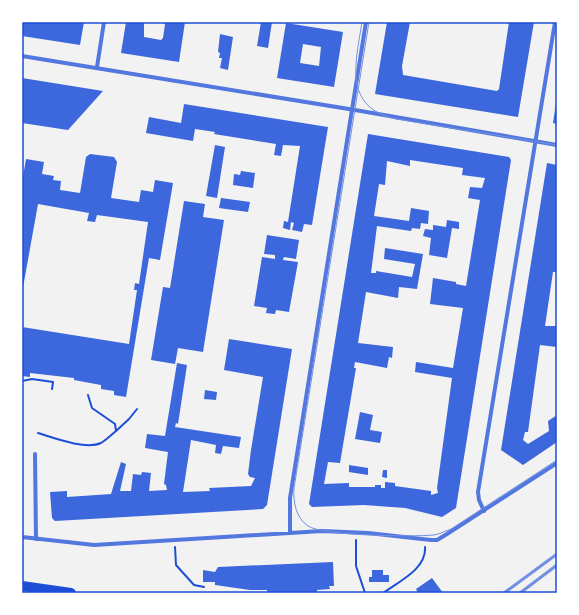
<svg xmlns="http://www.w3.org/2000/svg" width="579" height="615" viewBox="0 0 579 615" font-family="Roboto,sans-serif">
	<rect width="100%" height="100%" fill="#f2f2f2"/>
	<!-- building -->
	<path fill="#3d67dc" fill-rule="evenodd" d="M22 22H84L80 45 22 36Z
		M126 22H144V37L161 40 163 38 165 24 164 22H185L179 62 121 53Z
		M261 22H272L268 48 257 46Z
		M387 22H410L402 66 403 75 497 91 499 89 509 22H534L518 117 375 94Z
		M286 23 343 32 334 87 277 78ZM303 44 321 47 319 66 300 63Z
		M220 34 233 37 228 70 220 68 222 58H219L220 53 218 52Z
		M22 78 103 91 68 130 22 123Z
		M556 103H557V124L553 123Z
		M184 104 328 127 312 225 304 224 302 232 292 230 294 223 291 222 290 230 283 228 284 221 288 222 300 146 283 145 281 156 274 155 276 144 214 134 215 132 195 129 193 141 146 133 149 117 181 123Z
		M368 134 509 157 511 160 456 508 442 517 405 508 364 505 312 507 309 504ZM410 160 463 168 462 175 485 178 482 188 470 187 468 198 480 200 466 286 456 284V282L433 278 430 304 463 308 453 368 416 362 415 372 452 378 437 488 438 493 431 495V491L395 486V483L385 482V488H381V485H375V487H349V483L324 484 328 462 340 463 356 368H354L355 362 387 368 389 357 392 358 393 347 358 343 366 292 398 298 399 287 417 289 423 254 385 248 384 259 415 264 412 277 376 271V273H371L377 226 411 231 412 228 420 229 421 223 428 224 429 211 411 208 409 221 374 216 379 184 385 185 387 161 410 166Z
		M215 145 225 147 217 198 206 196Z
		M90 154 114 157 117 162 111 198 139 202 141 190 153 192 155 180 173 183 160 260 149 258 126 397 114 395V391L101 389V385L74 380V378L30 373V377L22 376V327L129 344 137 290H134L135 283 139 284 148 222 97 215 95 222 87 221 89 213 38 204 22 293V182L26 159 44 162 42 174 54 176 53 180 61 181 60 190 80 193 86 157Z
		M547 163 557 165V272H553L545 326H557V347L540 345 528 432H525L523 440 528 444 549 431 548 421 557 415V442L523 465 501 450Z
		M241 171 255 173 253 188 233 185 234 174 240 175Z
		M221 198 250 202 248 212 219 208Z
		M184 201 205 204 203 217 224 220 203 352 178 348 175 364 151 360 163 287 170 288Z
		M447 220 459 222V229L452 228 447 258 429 255 431 238 423 236 425 229 433 230V225L446 227Z
		M267 235 299 240 296 259 284 257 283 260 298 262 289 312 276 310 275 314 266 313 267 308 254 306 262 257 275 259V255L264 254Z
		M229 339 292 349 267 505 263 509 55 521 52 518 50 492 67 491V497L111 494 121 462 126 464 120 491H131L133 474 141 475 142 472 151 473 149 491 167 490 166 485 164 484 168 452 145 448 147 434 165 436 177 363 187 365 178 424 176 423 175 427 241 437 239 448 223 446 221 454 215 453 216 445 191 440 183 492 210 491 209 488 251 486 255 478 250 477 248 474 251 450 263 377 224 370Z
		M205 390 217 392 216 400 204 399Z
		M360 412 373 415 370 430 382 432 380 443 355 439Z
		M349 465 368 468V475L349 472Z
		M383 470H387V478L382 477Z
		M333 562 334 586H329L330 589 317 590V593H267V590H250L215 585V582H203V570L215 572 218 567Z
		M372 570H383V575H389V582H369V577H372Z
		M432 578 443 593H418L416 589Z"/>
	<g fill="none" stroke-linecap="round" stroke-linejoin="round">
		<!-- path -->
		<path stroke="#1d4ed8" stroke-width="2" d="M22 381 32 379 53 382 52 389
			M116 431 129 419 137 409
			M38 433C54 438 86 450 101 443 106 440 111 435 116 431L115 424 92 408 88 395
			M356 540V566L365 593
			M175 547 176 565 194 585 204 587
			M383 593C398 582 427 569 425 547"/>
		<!-- minor -->
		<path stroke="#5277de" stroke-width="4" d="M22 56 355 110 557 145
			M97 67 104 22
			M35 454 36 539
			M484 511 479 500 478 492 555 22
			M290 533V498L366 22
			M22 537 94 545 322 531 368 533 431 540H437L447 534 557 463"/>
		<!-- primary -->
		<path stroke="#1d4ed8" stroke-width="10" d="M22 586 71 593"/>
		<!-- tram -->
		<path stroke="#7290e2" stroke-width="1" d="M362 22C356 62 342 107 396 119L557 145
			M369 22 294 488C293 502 296 518 308 526 323 536 413 537 434 535 440 534 445 531 451 529L557 460"/>
		<!-- rail -->
		<path stroke="#7290e2" stroke-width="3" d="M504 593 557 554
			M520 593 557 565"/>
	</g>
	<!-- border -->
	<rect width="579" height="615" fill="none" stroke="#ffffff" stroke-width="46"/>
	<rect x="23" y="23" width="533" height="569" fill="none" stroke="#1d4ed8" stroke-width="1.5"/>
</svg>
